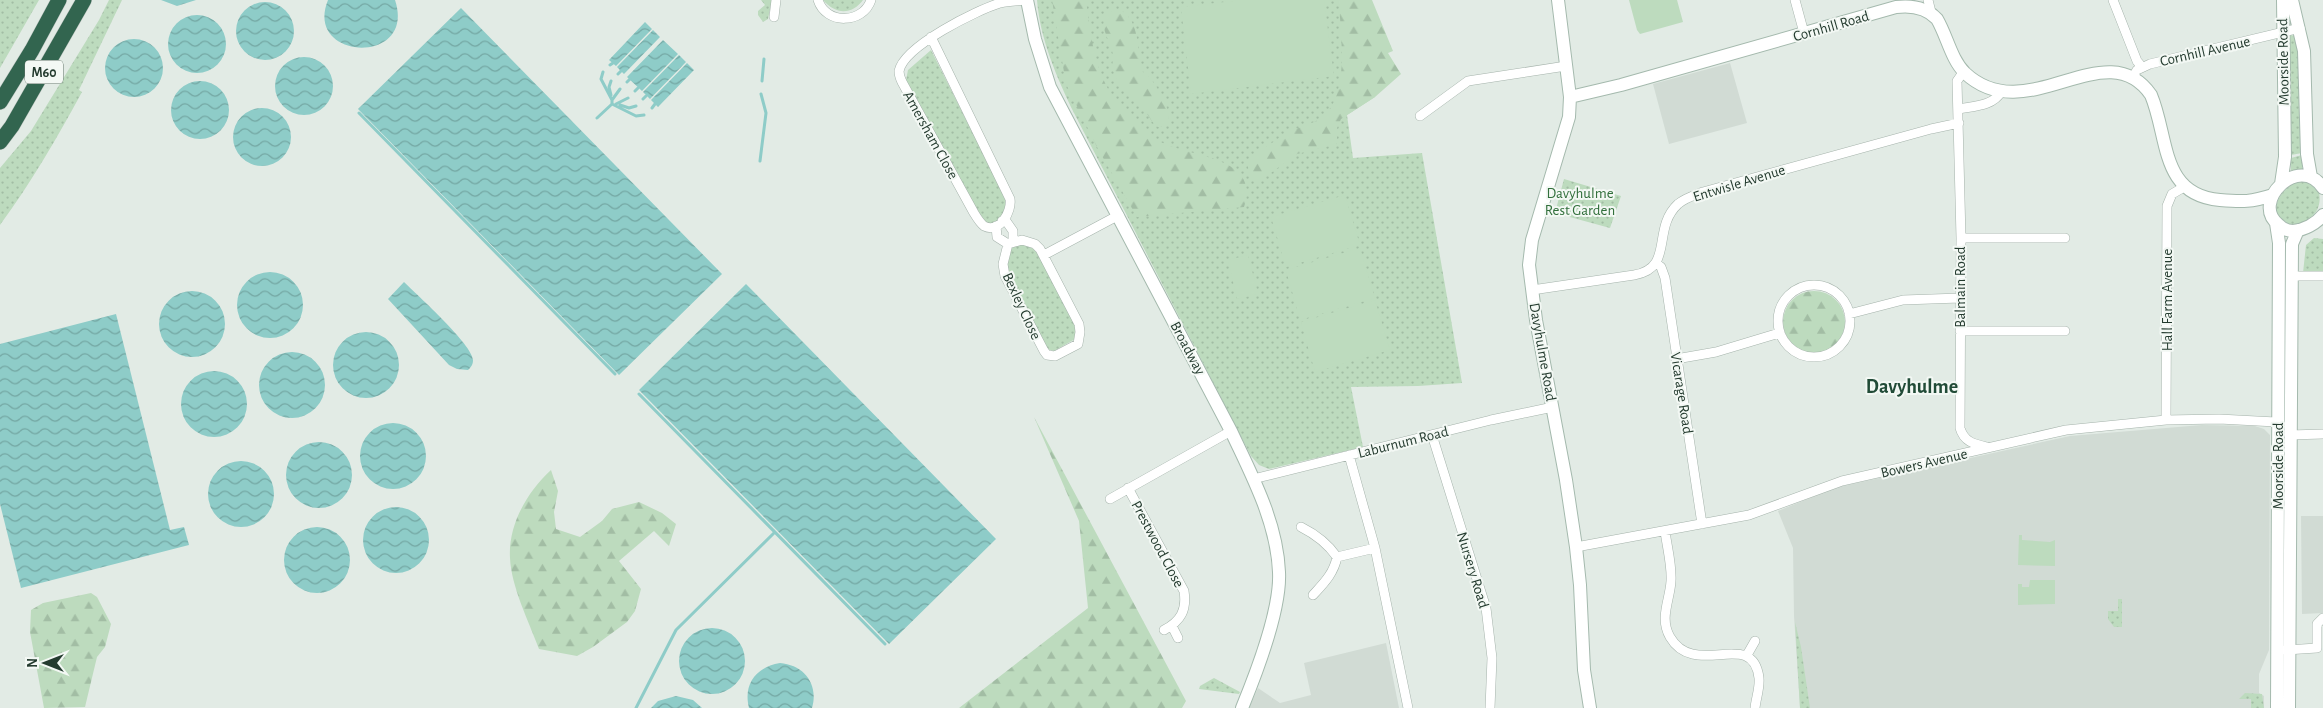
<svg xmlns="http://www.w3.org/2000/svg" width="2323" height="708" viewBox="0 0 2323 708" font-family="'Alegreya Sans',sans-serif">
	<defs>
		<pattern id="grass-dots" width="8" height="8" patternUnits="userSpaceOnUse" patternTransform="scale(1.25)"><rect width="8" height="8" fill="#bddbbe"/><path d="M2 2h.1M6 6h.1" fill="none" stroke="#a2bda4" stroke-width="1.8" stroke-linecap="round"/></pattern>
		<pattern id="forest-firs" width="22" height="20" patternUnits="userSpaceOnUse" patternTransform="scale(1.25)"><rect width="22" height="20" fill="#bddbbe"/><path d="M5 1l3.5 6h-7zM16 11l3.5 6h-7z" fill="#a2bda4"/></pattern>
		<pattern id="water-waves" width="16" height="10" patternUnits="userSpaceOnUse" patternTransform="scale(1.25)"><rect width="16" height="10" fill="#8eccc8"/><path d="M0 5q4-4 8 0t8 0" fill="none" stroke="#74a7a3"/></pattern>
	</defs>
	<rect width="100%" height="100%" fill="#e2ebe5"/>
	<!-- built -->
	<path fill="#d1dbd4" d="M1730 63 1747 123 1669 144 1653 84Z
		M2202 425 2255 426 2264 429 2270 435 2269 650 2259 674V693L2264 696V708H1800L1794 616 1793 548 1778 511 1834 488 2070 436Z
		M2301 516H2323V613L2302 614Z
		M1386 643 1399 708H1249L1258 688 1280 703 1311 695 1304 663Z"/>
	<!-- grass -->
	<path fill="url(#grass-dots)" d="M0 0H39L0 68Z
		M109 0H122L79 90 82 92C57 138 31 183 0 225V168L31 131 99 20Z
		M761 0H772L768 19 763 22 758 15V11L765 5Z
		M823 0H863C851 16 835 14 823 0Z
		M1037 0H1339L1354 61 1375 97 1347 115 1353 158 1422 153 1462 383 1418 386 1351 387 1363 447 1269 469 1259 465 1251 456 1074 113C1057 78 1040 39 1037 0Z
		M2291 35 2295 36 2298 46 2302 153 2291 155 2288 38Z
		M931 50 1006 199C1007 213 1002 220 990 224L984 222 906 80 908 70Z
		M2302 155V170H2291V158Z
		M1564 179 1621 196 1610 228 1555 213Z
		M2298 181H2308L2319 193C2323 212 2308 224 2290 225L2276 214C2275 198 2284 189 2298 181Z
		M2314 238 2323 239V271H2314L2306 274 2303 273 2306 245Z
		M1020 244 1030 246 1038 253 1076 327 1075 339 1054 351 1047 349 1009 278 1007 264 1010 249Z
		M2118 599H2122V627H2114L2108 619V611H2118Z
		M1795 622 1801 647 1810 708H1800Z
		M1214 678 1240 692 1239 694 1199 689 1200 686Z
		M2245 693 2262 694 2264 708H2251V699H2239Z"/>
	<!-- forest -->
	<path fill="url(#forest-firs)" d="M1052 0H1086C1091 39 1095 79 1123 110 1132 120 1146 133 1157 140 1186 158 1262 154 1244 207L1137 217 1098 149 1066 84Z
		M1339 0H1372L1393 51 1388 53 1401 74 1375 97 1341 119 1337 128V144L1297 154 1258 182C1250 175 1246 170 1249 159 1262 150 1274 141 1287 133 1298 127 1312 125 1322 117 1351 95 1340 32 1339 0Z
		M1121 10C1140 22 1137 49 1141 68 1142 73 1148 75 1151 79 1159 90 1168 105 1169 118L1164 126 1158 127C1151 122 1149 116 1144 109 1132 96 1118 88 1113 70 1111 65 1114 60 1113 55 1111 40 1100 32 1105 14L1112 11Z
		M1783 322a31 31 0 1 1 62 0a31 31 0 1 1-62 0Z
		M1034 417 1186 701 1182 708H959L1088 608 1079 521Z
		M551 470 558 491 554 512 556 529 580 537 602 521 612 509 639 502 662 513 676 524 669 546 654 531 619 561 641 589 635 611 627 622 593 647 577 656 539 649C529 622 511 586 510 558 508 525 527 492 551 470Z
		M91 593 97 597 111 624 105 647 97 657 85 707 44 708 30 632 31 610 43 603Z"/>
	<!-- garden -->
	<path fill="#bddbbe" d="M1242 0H1324L1334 76 1191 94 1181 7Z
		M1629 0H1677L1683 22 1640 34 1637 30Z
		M1345 195 1360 245 1286 267 1271 217Z
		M1360 248 1375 298 1300 320 1286 270Z
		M1248 255 1258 294 1237 299 1228 260Z
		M1375 300 1390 350 1315 372 1301 322Z
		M2019 535H2022V540L2050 542 2055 540V566L2018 565Z
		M2030 580H2055V604L2018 605V584H2022V587H2029Z"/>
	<!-- water -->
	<path fill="url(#water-waves)" d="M161 0H196L177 6Z
		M328 0H395C417 66 303 61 328 0Z
		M236 31a29 29 0 1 1 58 0a29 29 0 1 1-58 0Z
		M461 8 722 274 619 375 358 109Z
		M168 44a29 29 0 1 1 58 0a29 29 0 1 1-58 0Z
		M645 22 652 29 616 66 609 60Z
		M653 30 660 37 624 74 617 67Z
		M105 68a29 29 0 1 1 58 0a29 29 0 1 1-58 0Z
		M663 40 678 54 642 91 627 77Z
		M679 55 686 62 650 99 643 92Z
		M275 86a29 29 0 1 1 58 0a29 29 0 1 1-58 0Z
		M687 63 694 70 658 107 651 100Z
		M171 110a29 29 0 1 1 58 0a29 29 0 1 1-58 0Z
		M233 137a29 29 0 1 1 58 0a29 29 0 1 1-58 0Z
		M237 305a33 33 0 1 1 66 0a33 33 0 1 1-66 0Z
		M404 282C417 295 473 345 473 360 473 365 471 367 468 370L457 369 449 365 388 299Z
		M746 284 996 539 889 644 639 390Z
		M159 324a33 33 0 1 1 66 0a33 33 0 1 1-66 0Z
		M116 314 170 530 184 527 189 545 21 588 0 504V344Z
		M333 365a33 33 0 1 1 66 0a33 33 0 1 1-66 0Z
		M259 385a33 33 0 1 1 66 0a33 33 0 1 1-66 0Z
		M181 404a33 33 0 1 1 66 0a33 33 0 1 1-66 0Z
		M360 456a33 33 0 1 1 66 0a33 33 0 1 1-66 0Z
		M286 475a33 33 0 1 1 66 0a33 33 0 1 1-66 0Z
		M208 494a33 33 0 1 1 66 0a33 33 0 1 1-66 0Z
		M363 540a33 33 0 1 1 66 0a33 33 0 1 1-66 0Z
		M284 560a33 33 0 1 1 66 0a33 33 0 1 1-66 0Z
		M679 661a33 33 0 1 1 66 0a33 33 0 1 1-66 0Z
		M780 663C804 665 819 684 812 708H749C743 684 756 667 780 663Z
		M676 696 693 700 702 708H651L658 701Z"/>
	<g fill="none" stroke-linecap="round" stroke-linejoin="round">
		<!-- stream -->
		<path stroke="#8eccc8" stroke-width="3" d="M610 65 613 63
			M603 72 601 79 612 100V104
			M618 74 621 71
			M762 81 764 59
			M627 82 630 79
			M635 91 638 88
			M611 95 609 87 611 81
			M643 99 646 96
			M612 100 620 89
			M612 104 636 116 644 115
			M616 104 628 98
			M620 105 629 108 636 106
			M652 108 655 104
			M359 113 615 374
			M597 118 612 104
			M760 161 766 113 761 94
			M639 394 885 644
			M636 708 676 630 775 532"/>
		<!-- street casing -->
		<g stroke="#a5b3ab" stroke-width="10">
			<path id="street" d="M818 0C826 25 863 24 871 0
				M1795 0 1804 33
				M1928 0 1931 12
				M2113 0 2137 61 2142 67
				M774 17 776 0
				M931 37 1010 199C1012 211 1000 234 984 226 980 223 977 218 974 213L902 82C900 78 899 75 899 71 904 46 977 10 1000 3 1009 1 1018 1 1027 0
				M1964 71 1957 81 1961 238 1960 428C1964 442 1974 444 1987 447
				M2133 77 2137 70 2150 64 2300 28
				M1959 109C1974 106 1993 106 2001 92
				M1420 116 1468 81 1566 66
				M1002 221H1006L1013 231V241
				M996 226 997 237 1008 244
				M1961 238H2065
				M1022 240 1035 244 1040 249 1079 324 1080 332 1078 344 1055 356 1047 355 1044 351 1005 276 1003 264 1008 244Z
				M1044 255 1119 215
				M1657 264 1661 267 1665 278 1702 524
				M2292 276H2323
				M1778 321a36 36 0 1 1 72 0a36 36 0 1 1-72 0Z
				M1532 290 1634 275C1675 268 1651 229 1678 204 1685 198 1695 195 1703 192L1931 129 1959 123
				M1849 314 1903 300 1960 298
				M1960 331H2065
				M1676 359 1716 352 1779 333
				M2166 420 2167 206 2172 194 2184 187
				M1432 435 1486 608 1492 658 1490 708
				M2290 435 2323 434
				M1349 455 1375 548 1408 708
				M1253 479 1491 420 1553 407
				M1128 488 1184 591C1187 610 1181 621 1164 630
				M1110 499 1231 431
				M1301 527C1315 534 1328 544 1337 557 1334 573 1324 583 1313 595
				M1665 531C1667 547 1672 565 1671 581 1670 600 1659 618 1670 637 1695 680 1753 627 1759 678 1760 688 1756 698 1755 708
				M1576 547 1749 515 1842 481 2066 430 2166 420 2219 419 2276 422 2279 424
				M1337 557 1375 548
				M1172 626 1178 638
				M2285 650 2317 648V624L2323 618
				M1747 655 1755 641"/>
		</g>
		<!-- secondary casing -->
		<g stroke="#a4b9ad" stroke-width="14">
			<path id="secondary" d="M1027 0 1035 39 1050 87 1231 431C1252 476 1277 522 1279 572 1281 608 1256 674 1242 708
				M1558 0 1570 97 1569 117 1532 240 1529 265 1536 320 1566 480 1576 547 1580 585 1584 670 1590 708
				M2292 0 2304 51 2307 154 2311 177
				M1570 97 1621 85 1896 7C1912 5 1926 7 1937 19 1947 36 1951 59 1965 73 2027 131 2106 30 2151 95 2169 138 2160 195 2220 200 2243 202 2251 202 2273 195
				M2281 184 2285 157 2283 0
				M2323 188C2299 152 2249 203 2279 225 2283 229 2287 231 2293 231 2304 230 2316 224 2323 215
				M2276 223 2279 243 2277 708
				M2289 708 2292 244 2298 230"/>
		</g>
		<!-- highway casing -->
		<g stroke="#c2c8c5" stroke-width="16">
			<path id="highway" d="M0 102 32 50 59 0
				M0 142 12 126 84 0"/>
		</g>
		<!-- street -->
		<use href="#street" stroke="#fff" stroke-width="9"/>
		<!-- secondary -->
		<use href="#secondary" stroke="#fff" stroke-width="12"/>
		<!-- highway -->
		<use href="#highway" stroke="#32654f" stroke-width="15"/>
	</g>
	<g text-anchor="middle" stroke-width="4" stroke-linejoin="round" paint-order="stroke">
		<!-- shield labels -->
		<rect fill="#f3f8f4" stroke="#62746a" stroke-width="1" x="25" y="60.5" width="38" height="23" rx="4"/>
		<g font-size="14" font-weight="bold" fill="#243b2f">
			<text x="44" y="77">M60</text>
		</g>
		<!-- street labels -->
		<g font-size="15" fill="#243b2f" stroke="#f3f8f4">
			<text transform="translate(1831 26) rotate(-16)" y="5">Cornhill Road</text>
			<text transform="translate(2205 51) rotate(-13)" y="5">Cornhill Avenue</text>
			<text transform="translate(2283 62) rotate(-91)" y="5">Moorside Road</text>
			<text transform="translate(931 135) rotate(61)" y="5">Amersham Close</text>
			<text transform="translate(1739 183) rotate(-17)" y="5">Entwisle Avenue</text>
			<text transform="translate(1960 287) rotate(-90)" y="5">Balmain Road</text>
			<text transform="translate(2167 300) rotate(-90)" y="5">Hall Farm Avenue</text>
			<text transform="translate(1022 306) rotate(65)" y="5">Bexley Close</text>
			<text transform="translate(1188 348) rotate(62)" y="5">Broadway</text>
			<text transform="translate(1543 352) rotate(80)" y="5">Davyhulme Road</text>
			<text transform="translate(1682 393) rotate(81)" y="5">Vicarage Road</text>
			<text transform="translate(1403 442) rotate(-14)" y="5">Laburnum Road</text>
			<text transform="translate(1924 463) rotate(-13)" y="5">Bowers Avenue</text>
			<text transform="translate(2278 466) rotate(-90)" y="5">Moorside Road</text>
			<text transform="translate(1158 544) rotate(62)" y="5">Prestwood Close</text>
			<text transform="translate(1473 570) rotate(73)" y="5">Nursery Road</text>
		</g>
		<!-- park labels -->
		<g font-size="15" fill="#316f3b" stroke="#f3f8f4">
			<text x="1580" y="198">Davyhulme<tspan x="1580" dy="17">Rest Garden</tspan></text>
		</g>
		<!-- district labels -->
		<g font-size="20" font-weight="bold" fill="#214b37" stroke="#f3f8f4">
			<text x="1912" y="393">Davyhulme</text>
		</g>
	</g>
	<!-- north arrow -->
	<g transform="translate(45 663) rotate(270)" stroke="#f3f8f4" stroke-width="4" paint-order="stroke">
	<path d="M0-4L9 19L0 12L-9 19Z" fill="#243b2f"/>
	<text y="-8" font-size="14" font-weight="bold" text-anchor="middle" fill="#243b2f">N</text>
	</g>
</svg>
